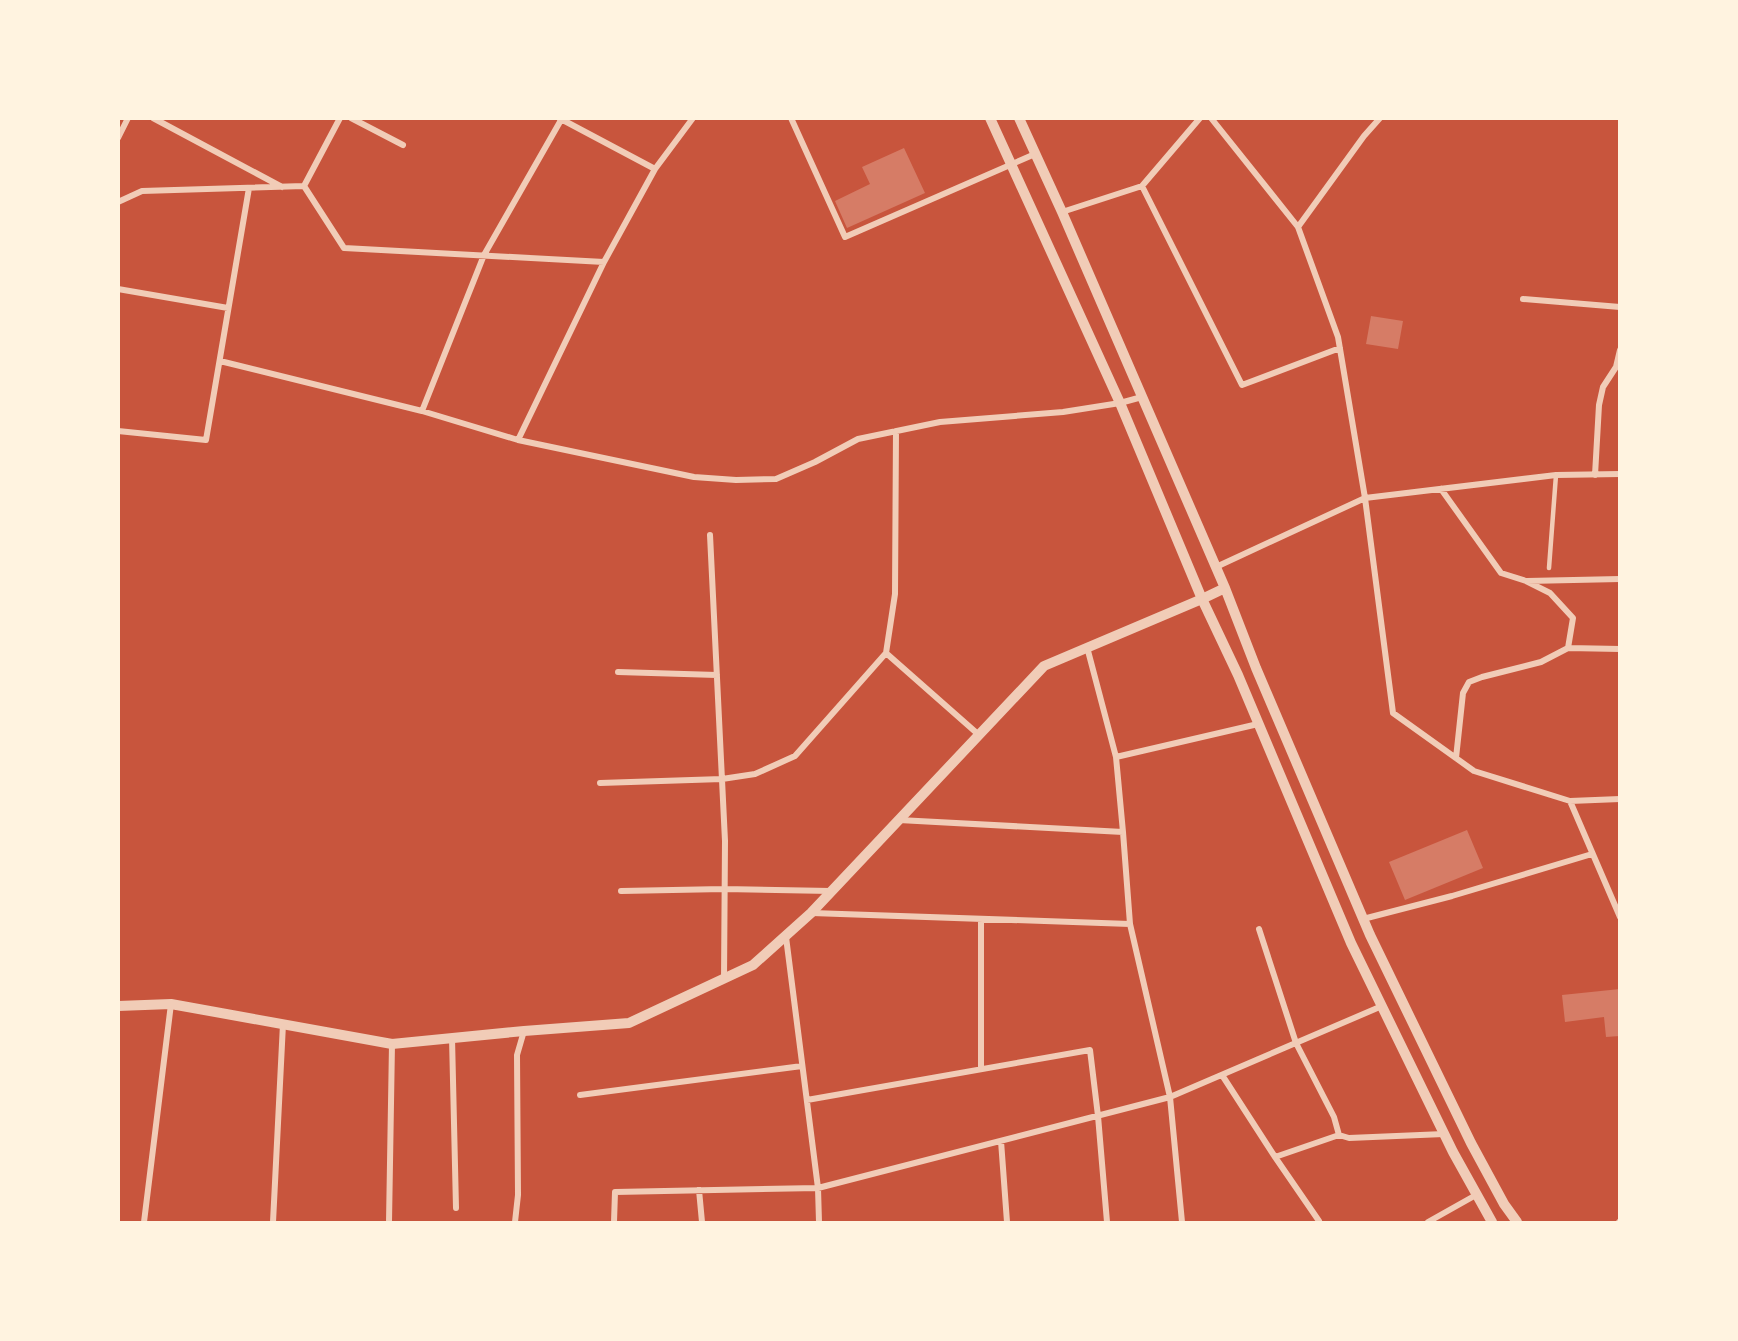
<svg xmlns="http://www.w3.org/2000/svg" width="1738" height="1341" viewBox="0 0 1738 1341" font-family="Rubik,sans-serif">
	<rect width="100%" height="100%" fill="#c8553d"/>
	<!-- building -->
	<path fill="#d67c66" d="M904 148 925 193 847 228 835 201 870 184 862 167Z
		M1371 316 1403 321 1398 349 1366 344Z
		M1467 830 1483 868 1405 900 1389 862Z
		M1620 989V1036L1606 1037 1604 1017 1565 1022 1562 995Z"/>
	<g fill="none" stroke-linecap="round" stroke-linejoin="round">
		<!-- service -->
		<path stroke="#f1ccb7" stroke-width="4.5" d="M1549 568 1556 475"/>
		<!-- minor -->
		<path stroke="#f1ccb7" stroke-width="6" d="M153 118 282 187
			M351 118 403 145
			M791 118 845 237 1035 154
			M1211 118 1298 227 1338 337 1365 498 1556 475 1620 474
			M118 138 128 118
			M655 169 693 118
			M304 186 344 248 604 262 655 169 559 118
			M1142 186 1242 385 1340 348
			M118 202 142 191 304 186 340 118
			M1062 212 1142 186 1200 118
			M1298 227 1364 136 1380 118
			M118 289 228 308
			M1523 299 1620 307
			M220 361 422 411 518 440 604 262
			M422 411 484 255 561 120
			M118 431 206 440 249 188
			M518 440 694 477 736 480 776 479 815 462 858 439 940 422 1063 412 1120 403 1142 397
			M1595 475 1599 405 1603 387 1616 367 1620 350
			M1441 489 1501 573 1526 581 1550 593 1573 618 1568 648 1541 662 1482 677 1469 682 1463 693 1456 758
			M710 535 725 841 724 979
			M1216 567 1365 498 1393 713 1474 771 1570 801 1620 917
			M1527 581 1620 579
			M1087 647 1116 757 1123 832
			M1568 648 1620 649
			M886 653 979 735
			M618 672 717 675
			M1116 757 1258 724
			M600 783 722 779 755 774 795 756 886 653 895 594 896 431
			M1570 801 1620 799
			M621 891 724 889 831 891
			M812 913 1130 924 1123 832 899 820
			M981 919V1069
			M1363 919 1452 896 1592 854
			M1130 924 1170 1097 1182 1222
			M1259 929 1296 1043 1334 1117 1339 1135
			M786 937 818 1188 819 1222
			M452 1038 456 1208
			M1222 1075 1275 1157 1319 1221
			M580 1095 802 1066
			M807 1100 1090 1050 1098 1116 1107 1222
			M1001 1141 1007 1222
			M1275 1157 1339 1135 1349 1138 1444 1134
			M699 1190 702 1222
			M144 1222 171 1004
			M273 1222 283 1024
			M389 1222 392 1044
			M515 1222 518 1195 517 1055 524 1031
			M614 1222 615 1192 818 1188 1170 1097 1382 1006
			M1428 1222 1476 1195
			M1619 1222 1620 1221"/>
		<!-- tertiary -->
		<path stroke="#f1ccb7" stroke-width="10" d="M990 118 1120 403 1202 599 1238 675 1351 943 1453 1152 1492 1222
			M1019 118 1062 212 1225 588 1256 668 1370 935 1471 1143 1504 1204 1517 1222
			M118 1006 171 1004 392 1044 524 1031 629 1023 753 965 811 913 1044 666 1202 599 1225 588"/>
	</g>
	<!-- border -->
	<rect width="1738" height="1341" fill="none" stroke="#fff3e0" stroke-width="240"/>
</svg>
